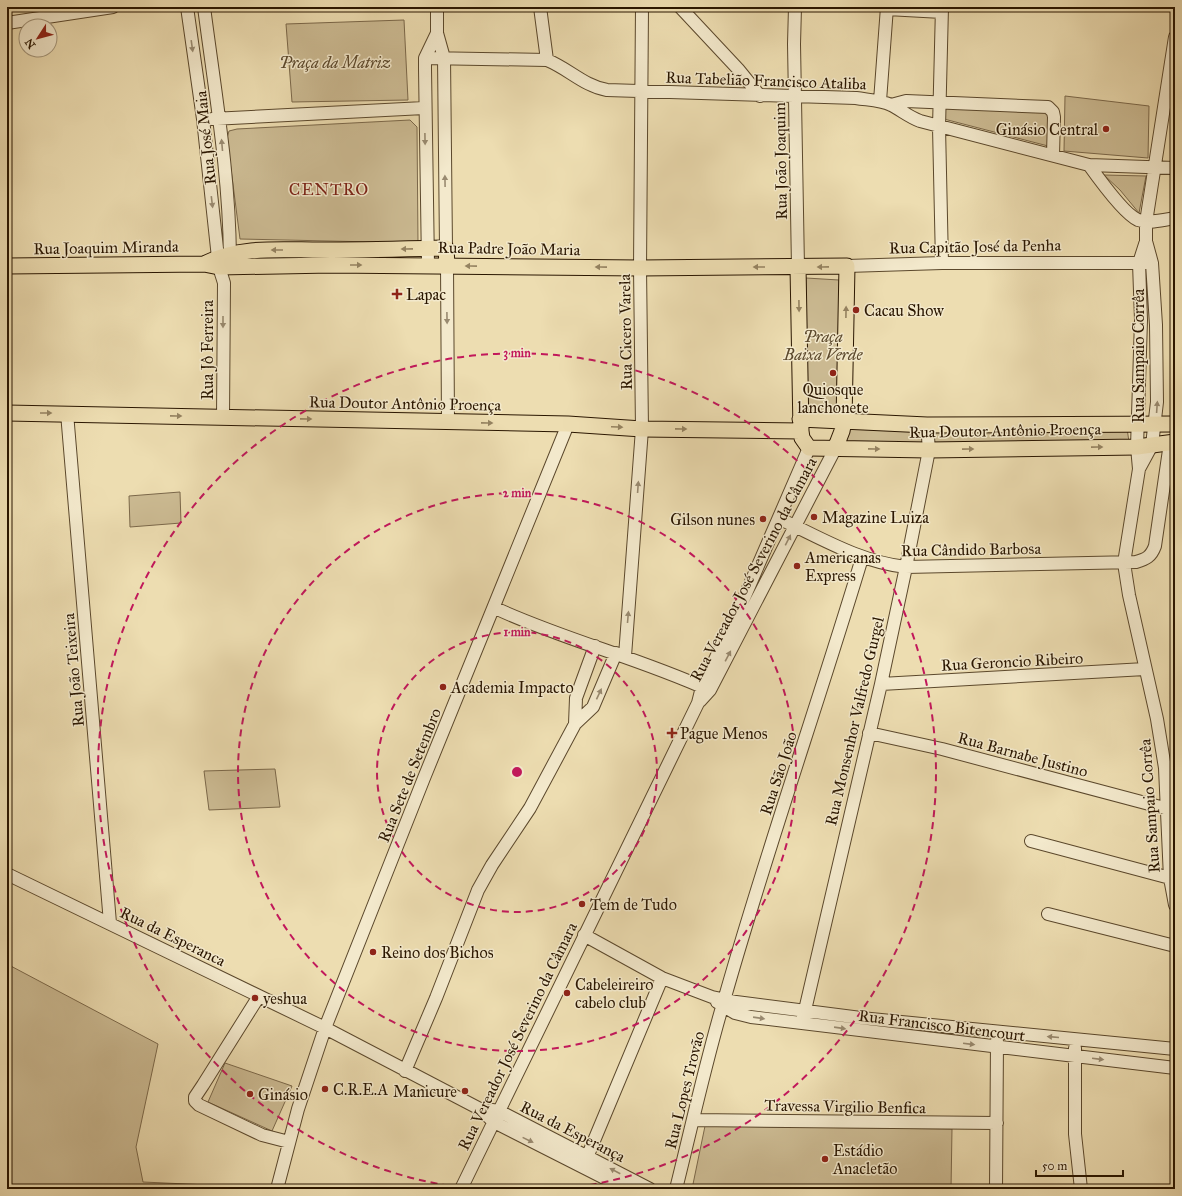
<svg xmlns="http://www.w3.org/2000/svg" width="1182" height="1196" viewBox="0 0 1182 1196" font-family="'IM FELL Great Primer',serif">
	<rect width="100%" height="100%" fill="#edddb1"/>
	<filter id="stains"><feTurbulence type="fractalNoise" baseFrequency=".005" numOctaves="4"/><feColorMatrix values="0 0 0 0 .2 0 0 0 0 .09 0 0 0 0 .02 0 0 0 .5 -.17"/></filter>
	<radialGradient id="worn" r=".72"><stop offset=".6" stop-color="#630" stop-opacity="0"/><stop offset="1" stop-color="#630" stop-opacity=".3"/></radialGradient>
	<!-- green -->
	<path fill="#ccbb93" stroke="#7b684a" d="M404 20 408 100 292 102 286 24Z
		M1065 96 1149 106 1148 158 1064 151Z
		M944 106 1049 112 1048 146 944 119Z
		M410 120 417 127 418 243 240 239 227 138 229 131 237 129Z
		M1104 175 1146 176 1139 213 1120 190Z
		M806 278 839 280V412L807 411Z
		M1127 428 1129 442 843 444 848 429Z
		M180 492 181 523 130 527 129 496Z
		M275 769 280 807 209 810 204 771Z
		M7 964 158 1044 136 1147 143 1182 230 1186V1189H7Z
		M225 1063 292 1086 272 1131 208 1102Z
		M705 1126 952 1129 951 1189H692Z"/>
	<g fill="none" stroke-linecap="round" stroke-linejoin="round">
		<!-- minor casing -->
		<g stroke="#5b482c" stroke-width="14">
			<path id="minor" d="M187 7 203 119 219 267 224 283 223 417
				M204 7C215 92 230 177 230 263
				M437 7V33L444 58 446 248
				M540 7 547 60
				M680 7 738 69 760 96
				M795 7 794 44 798 267
				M887 9 942 12
				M7 23 113 7
				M425 58 547 60C569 69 584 86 607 90L856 98C868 100 881 100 891 105 901 110 909 117 920 121L1089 165 1175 168
				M880 101 887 7
				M891 105 906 101 1048 107 1053 112 1054 117 1053 155
				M212 119 424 108
				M1089 165C1099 179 1124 214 1138 220 1149 224 1164 220 1175 218
				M1146 241 1139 263 1141 320 1137 447 1139 469 1124 563 1129 595 1157 719 1165 768 1170 878 1175 905
				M942 263 939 127 942 7
				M428 265 425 69V58L437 33
				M447 265 448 422
				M847 266 942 263H1147
				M67 413 110 923
				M1139 469 1152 445 1157 402 1156 325 1152 263 1146 241V222L1175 37
				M780 519C821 538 860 562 906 567L1136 562C1146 559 1151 557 1155 546L1170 443
				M495 608C564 640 639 658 709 690
				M625 656 642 429 640 268 642 7
				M881 684 1145 669
				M700 701 710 690 835 449
				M575 724 576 698 595 646
				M869 733 942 749 1168 809
				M1031 841 1170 878
				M7 874 325 1028 480 1109 494 1122 626 1189
				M1048 914 1175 946
				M584 935 662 978 712 997 736 1002 861 1018 1175 1049
				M259 996 203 1085 195 1097V1101L199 1105 262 1135 289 1142
				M717 1002 735 1013 751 1017 1175 1068
				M802 1023 881 684 906 567 929 450 927 425
				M1075 1048V1134L1081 1189
				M405 1071 436 998 478 890 492 865 530 808 575 724 593 707 616 653
				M492 1110 499 1111 650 1189
				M693 1120 997 1123
				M583 1167 662 978
				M277 1189 298 1109 325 1028 424 778 568 424
				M461 1189 698 703 702 687 744 598 809 448
				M676 1189C692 1125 706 1060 725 997 767 849 818 704 862 558
				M996 1189 997 1041"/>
		</g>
		<!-- major casing -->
		<g stroke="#2a1600" stroke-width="17">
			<path id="major" d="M204 264C242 244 289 251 330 250 369 250 407 249 446 248L447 265
				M7 266 204 264 219 267 331 265 640 268 847 266 844 421 842 431 835 449
				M798 267 801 431 802 438 809 448 929 450 1137 447 1175 442
				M7 413 568 424 642 429 801 431
				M800 419 927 425 1175 424"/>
		</g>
		<!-- minor -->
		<use href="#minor" stroke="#f3e9cc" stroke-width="12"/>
		<!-- major -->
		<use href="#major" stroke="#edddb1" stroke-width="15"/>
	</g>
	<!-- one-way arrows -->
	<defs><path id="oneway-solid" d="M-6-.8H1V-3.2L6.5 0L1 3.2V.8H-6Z"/></defs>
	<g fill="#998a70">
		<use href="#oneway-solid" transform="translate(192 46) rotate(82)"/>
		<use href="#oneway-solid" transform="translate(425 139) rotate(89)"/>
		<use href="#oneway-solid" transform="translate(222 145) rotate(-95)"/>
		<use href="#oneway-solid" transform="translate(445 181) rotate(-91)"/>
		<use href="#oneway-solid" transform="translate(212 202) rotate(83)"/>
		<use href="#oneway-solid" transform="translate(447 318) rotate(89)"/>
		<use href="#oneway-solid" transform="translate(223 322) rotate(90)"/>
		<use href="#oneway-solid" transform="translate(1157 407) rotate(-86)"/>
		<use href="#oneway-solid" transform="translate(638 487) rotate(-86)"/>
		<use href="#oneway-solid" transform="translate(788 540) rotate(-63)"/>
		<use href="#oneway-solid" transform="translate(628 617) rotate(-85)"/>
		<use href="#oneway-solid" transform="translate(728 656) rotate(-62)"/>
		<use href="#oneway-solid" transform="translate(599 694) rotate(-65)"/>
		<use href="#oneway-solid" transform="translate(759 1018) rotate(8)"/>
		<use href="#oneway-solid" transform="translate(840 1028) rotate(8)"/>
		<use href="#oneway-solid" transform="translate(1053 1037) rotate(-175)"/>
		<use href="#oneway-solid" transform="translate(969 1044) rotate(7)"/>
		<use href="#oneway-solid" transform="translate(1098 1059) rotate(7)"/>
		<use href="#oneway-solid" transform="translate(528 1140) rotate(26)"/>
		<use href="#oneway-solid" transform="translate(615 1171) rotate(-152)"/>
	</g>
	<g fill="#958361">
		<use href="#oneway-solid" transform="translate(407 249) rotate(179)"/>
		<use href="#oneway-solid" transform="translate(277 250) rotate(180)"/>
		<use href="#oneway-solid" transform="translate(356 265)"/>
		<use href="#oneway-solid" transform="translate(471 266) rotate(-179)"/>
		<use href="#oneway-solid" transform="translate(601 267) rotate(-179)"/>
		<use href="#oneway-solid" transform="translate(759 267) rotate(180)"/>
		<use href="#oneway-solid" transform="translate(823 267) rotate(179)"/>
		<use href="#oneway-solid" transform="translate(799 306) rotate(89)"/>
		<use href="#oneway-solid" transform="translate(846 312) rotate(-89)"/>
		<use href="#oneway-solid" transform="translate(46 413)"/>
		<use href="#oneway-solid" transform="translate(176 416) rotate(1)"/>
		<use href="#oneway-solid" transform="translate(306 419) rotate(1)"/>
		<use href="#oneway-solid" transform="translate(487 423) rotate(1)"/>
		<use href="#oneway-solid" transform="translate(617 427) rotate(3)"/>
		<use href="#oneway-solid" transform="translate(681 429) rotate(1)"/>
		<use href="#oneway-solid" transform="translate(1097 447) rotate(-1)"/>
		<use href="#oneway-solid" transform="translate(874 449) rotate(1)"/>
		<use href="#oneway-solid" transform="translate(968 449) rotate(-1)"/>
	</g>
	<!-- distance rings -->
	<g fill="none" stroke="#c2185b" stroke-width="2" stroke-dasharray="7 5">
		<circle cx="517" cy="772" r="140"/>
		<circle cx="517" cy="772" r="279"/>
		<path d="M473 1189A419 419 0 1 1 561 1189"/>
	</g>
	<!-- markers -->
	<g fill="#8f2418" stroke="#f3e9cc" stroke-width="1.5">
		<circle cx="1106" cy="129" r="4"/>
		<path d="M395 288h4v4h4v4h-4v4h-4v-4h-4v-4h4z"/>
		<circle cx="856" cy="310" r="4"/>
		<circle cx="833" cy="373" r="4"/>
		<circle cx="814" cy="517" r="4"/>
		<circle cx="763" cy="519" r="4"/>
		<circle cx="797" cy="566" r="4"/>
		<circle cx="443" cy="687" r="4"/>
		<path d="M670 727h4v4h4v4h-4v4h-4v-4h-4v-4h4z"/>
		<circle cx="582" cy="904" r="4"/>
		<circle cx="373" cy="952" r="4"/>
		<circle cx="567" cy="993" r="4"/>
		<circle cx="255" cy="998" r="4"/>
		<circle cx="325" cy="1089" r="4"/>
		<circle cx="465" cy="1091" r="4"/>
		<circle cx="250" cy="1094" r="4"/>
		<circle cx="825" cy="1159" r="4"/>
	</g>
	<g text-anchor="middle" stroke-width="3" stroke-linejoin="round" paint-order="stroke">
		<!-- park labels -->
		<g font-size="16" font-style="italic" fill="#5b482c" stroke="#f3e9cc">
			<text x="335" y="68">Praça da Matriz</text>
			<text x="823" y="342">Praça<tspan x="823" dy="18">Baixa Verde</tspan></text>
		</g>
		<!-- street labels -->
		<g font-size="16" fill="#2a1600" stroke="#f3e9cc">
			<text transform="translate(766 80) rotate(2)" y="6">Rua Tabelião Francisco Ataliba</text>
			<text transform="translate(205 138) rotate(-96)" y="6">Rua José Maia</text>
			<text transform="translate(780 161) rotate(-91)" y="6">Rua João Joaquim</text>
			<text transform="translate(975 246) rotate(-1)" y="6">Rua Capitão José da Penha</text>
			<text transform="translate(106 247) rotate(-1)" y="6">Rua Joaquim Miranda</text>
			<text transform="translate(509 248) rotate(1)" y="6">Rua Padre João Maria</text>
			<text transform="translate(625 332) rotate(-91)" y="6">Rua Cicero Varela</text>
			<text transform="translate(207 350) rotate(-90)" y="6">Rua Jô Ferreira</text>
			<text transform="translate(1138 356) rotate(-90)" y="6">Rua Sampaio Corrêa</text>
			<text transform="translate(405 403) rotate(1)" y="6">Rua Doutor Antônio Proença</text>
			<text transform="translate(1005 430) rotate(-1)" y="6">Rua Doutor Antônio Proença</text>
			<text transform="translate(971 549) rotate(-1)" y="6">Rua Cândido Barbosa</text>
			<text transform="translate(753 569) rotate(-62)" y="6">Rua Vereador José Severino da Câmara</text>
			<text transform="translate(1012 661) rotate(-3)" y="6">Rua Geroncio Ribeiro</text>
			<text transform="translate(73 670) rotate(-95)" y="6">Rua João Teixeira</text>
			<text transform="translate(854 721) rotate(-77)" y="6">Rua Monsenhor Valfredo Gurgel</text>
			<text transform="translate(1023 754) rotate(15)" y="6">Rua Barnabe Justino</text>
			<text transform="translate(778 773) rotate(-72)" y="6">Rua São João</text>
			<text transform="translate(409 775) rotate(-68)" y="6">Rua Sete de Setembro</text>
			<text transform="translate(1149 806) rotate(-94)" y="6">Rua Sampaio Corrêa</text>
			<text transform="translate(173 936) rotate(26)" y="6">Rua da Esperanca</text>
			<text transform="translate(942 1025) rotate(7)" y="6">Rua Francisco Bitencourt</text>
			<text transform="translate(517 1036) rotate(-64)" y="6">Rua Vereador José Severino da Câmara</text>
			<text transform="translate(684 1090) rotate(-76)" y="6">Rua Lopes Trovão</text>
			<text transform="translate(845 1106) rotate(1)" y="6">Travessa Virgilio Benfica</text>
			<text transform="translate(573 1131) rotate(27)" y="6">Rua da Esperança</text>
		</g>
		<!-- poi labels -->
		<g font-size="16" fill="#2a1600" stroke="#f3e9cc" text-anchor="start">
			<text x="1098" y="135" text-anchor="end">Ginásio Central</text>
			<text x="406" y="300">Lapac</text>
			<text x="864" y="316">Cacau Show</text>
			<text x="833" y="395" text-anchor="middle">Quiosque<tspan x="833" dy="18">lanchonete</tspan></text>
			<text x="822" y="523">Magazine Luiza</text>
			<text x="755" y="525" text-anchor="end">Gilson nunes</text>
			<text x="805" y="563">Americanas<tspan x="805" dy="18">Express</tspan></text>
			<text x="451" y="693">Academia Impacto</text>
			<text x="680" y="739">Pague Menos</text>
			<text x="590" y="910">Tem de Tudo</text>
			<text x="381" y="958">Reino dos Bichos</text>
			<text x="575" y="990">Cabeleireiro<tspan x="575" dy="18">cabelo club</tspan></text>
			<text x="263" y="1004">yeshua</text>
			<text x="333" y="1095">C.R.E.A</text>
			<text x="457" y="1097" text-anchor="end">Manicure</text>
			<text x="258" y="1100">Ginásio</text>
			<text x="833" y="1156">Estádio<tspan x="833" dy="18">Anacletão</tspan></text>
		</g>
		<!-- neighbourhood labels -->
		<g font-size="17" letter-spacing="1" fill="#7a1f14" stroke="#f3e9cc">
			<text x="329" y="195">CENTRO</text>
		</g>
	</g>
	<circle cx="517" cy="772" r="6" fill="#c2185b" stroke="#f3e9cc" stroke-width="2"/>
	<g font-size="12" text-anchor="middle" font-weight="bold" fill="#c2185b" stroke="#f3e9cc" stroke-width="3" stroke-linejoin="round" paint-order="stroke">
		<text x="517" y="357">3 min</text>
		<text x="517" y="497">2 min</text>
		<text x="517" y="636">1 min</text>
	</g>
	<!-- margin -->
	<rect width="1182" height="1196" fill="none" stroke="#edddb1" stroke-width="24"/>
	<rect x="8" y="8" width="1166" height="1180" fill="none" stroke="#2a1600" stroke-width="2"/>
	<rect x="12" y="12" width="1158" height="1172" fill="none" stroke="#2a1600"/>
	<!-- north arrow -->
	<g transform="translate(38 38) rotate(234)"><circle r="19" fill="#f3e9cc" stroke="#a3957a"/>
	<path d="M0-3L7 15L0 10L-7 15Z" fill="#8f2418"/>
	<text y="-6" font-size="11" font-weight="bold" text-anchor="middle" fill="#2a1600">N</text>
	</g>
	<!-- scale -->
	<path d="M1036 1170v6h87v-6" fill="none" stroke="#2a1600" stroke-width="2"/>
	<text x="1042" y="1170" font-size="12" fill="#2a1600" stroke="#f3e9cc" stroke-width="3" paint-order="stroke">50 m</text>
	<rect width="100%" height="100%" filter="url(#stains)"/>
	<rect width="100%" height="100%" fill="url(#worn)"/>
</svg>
